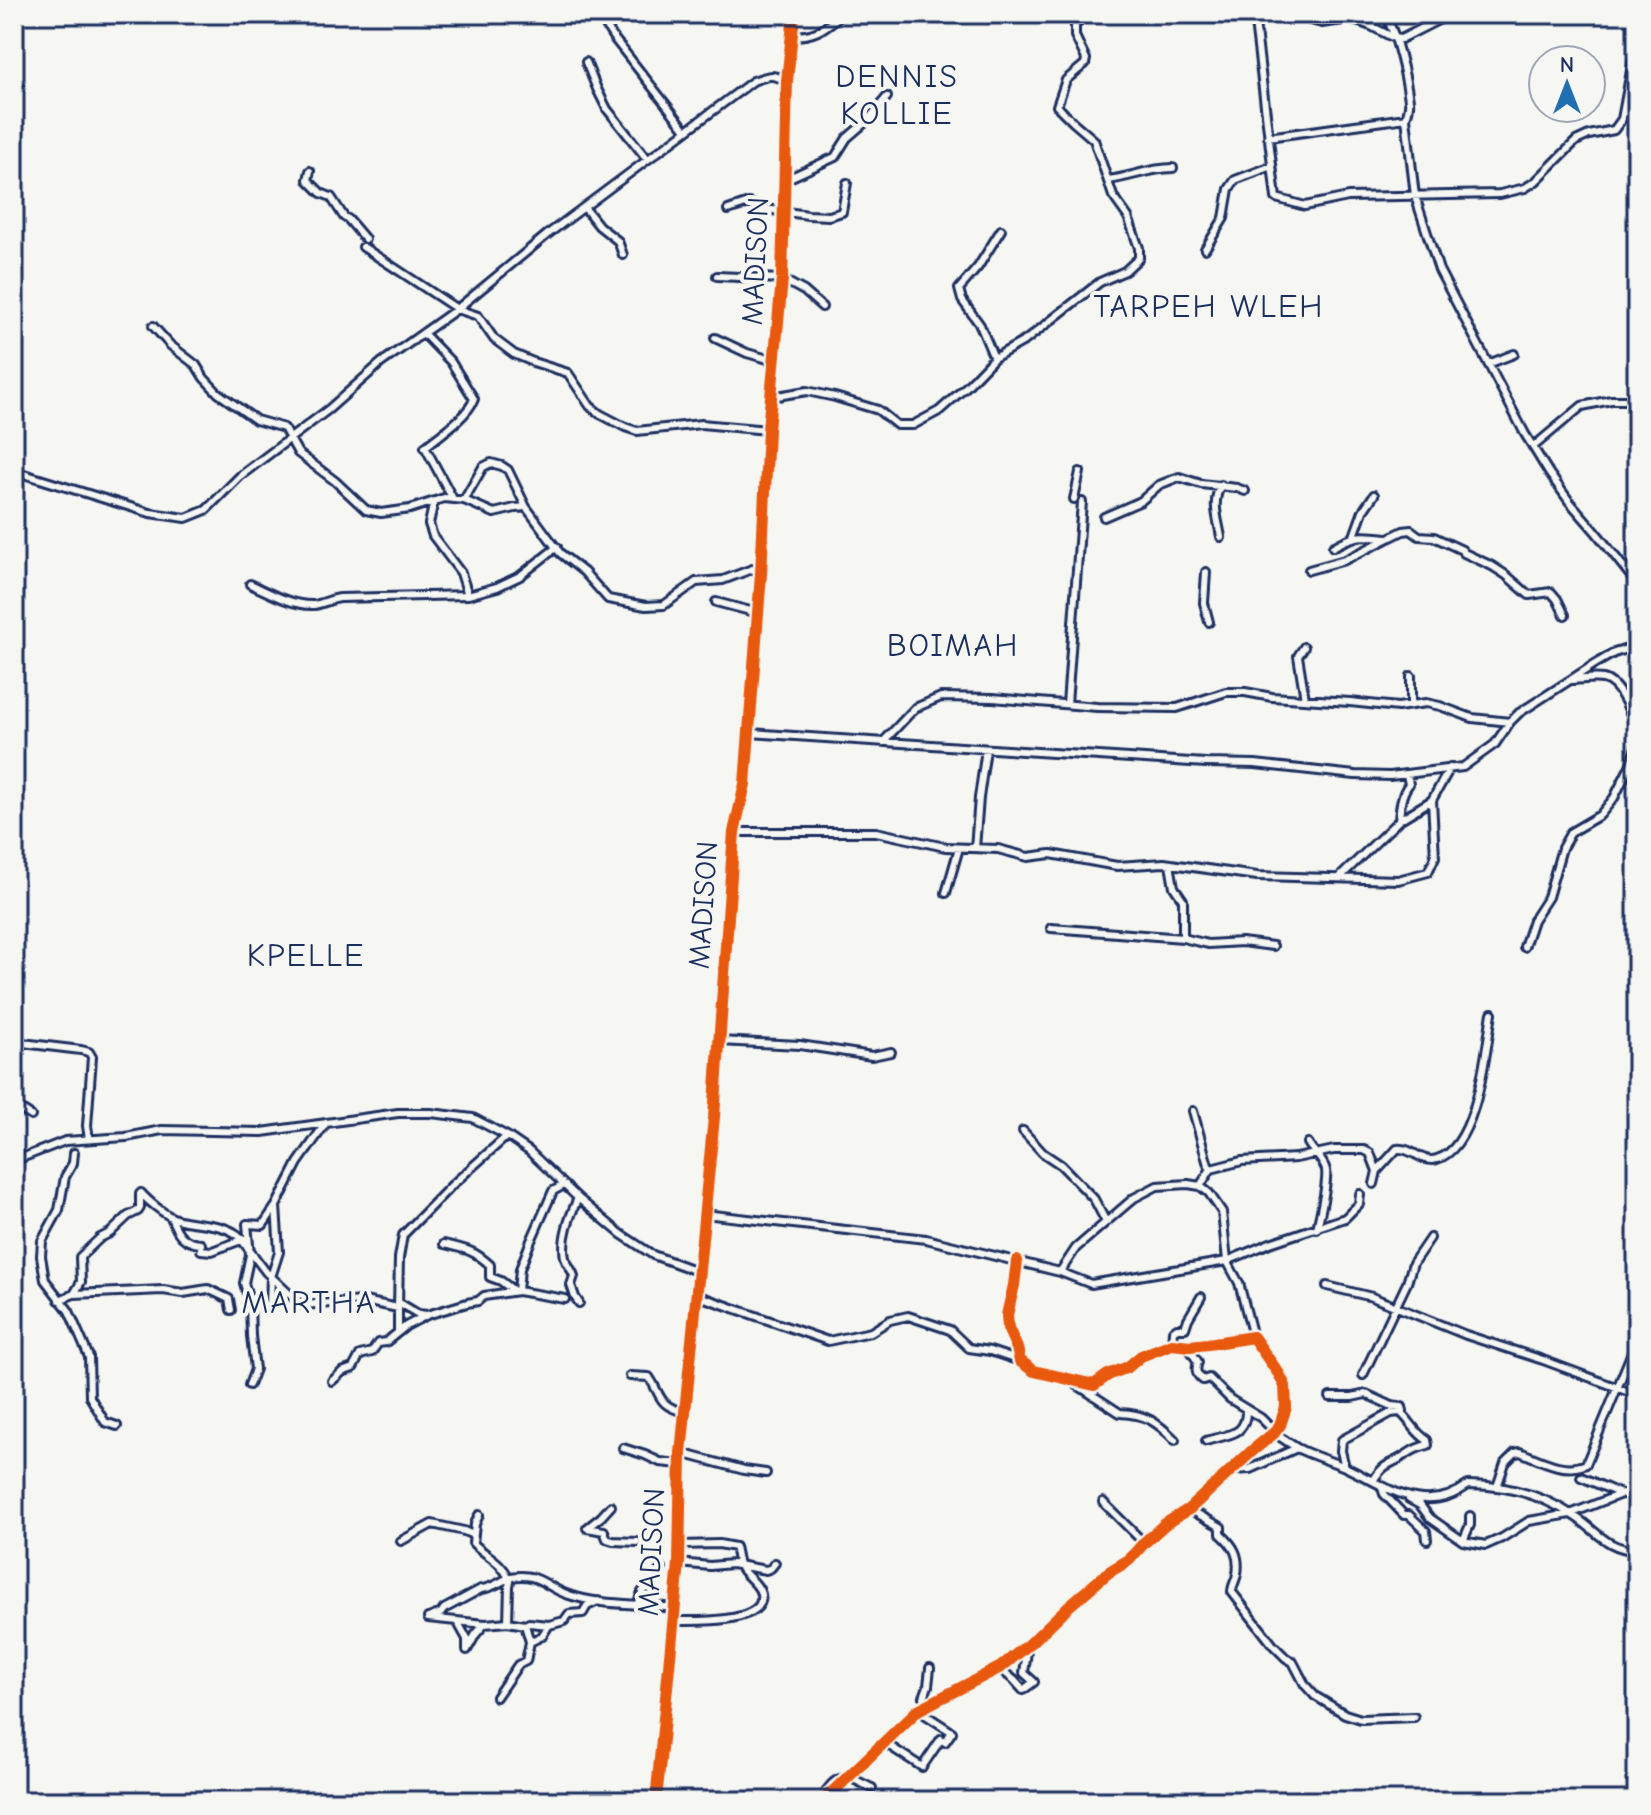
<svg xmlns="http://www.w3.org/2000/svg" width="1651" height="1815" viewBox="0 0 1651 1815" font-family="'Comic Neue',sans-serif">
	<rect width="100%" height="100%" fill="#f6f6f2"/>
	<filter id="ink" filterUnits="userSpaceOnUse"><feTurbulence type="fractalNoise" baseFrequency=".0125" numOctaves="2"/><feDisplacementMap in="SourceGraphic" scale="16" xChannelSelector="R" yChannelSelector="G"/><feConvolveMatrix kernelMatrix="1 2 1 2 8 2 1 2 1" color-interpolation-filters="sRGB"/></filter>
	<g filter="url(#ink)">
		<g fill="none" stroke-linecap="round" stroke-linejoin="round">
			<!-- minor casing -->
			<g stroke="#1b2f5e" stroke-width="12">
				<path id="minor" d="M1254 14 1276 198 1305 206 1348 197 1500 194 1525 188 1536 181 1576 141 1589 135 1614 130 1622 119 1633 60 1637 52
					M1263 14 1294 16 1322 23 1351 19 1371 26 1394 38 1401 39 1450 14
					M1385 14C1396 33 1406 77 1409 100 1410 106 1408 112 1406 118
					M599 15 613 37 686 130
					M792 36C816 36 823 29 842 14
					M586 62 597 89 607 109 647 159
					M1268 137 1406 118 1415 196 1439 270 1525 434 1549 473 1569 501 1595 531 1637 584
					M310 171 308 180 321 193 331 197 344 217 348 219 365 239
					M785 180 835 157 847 138 868 120 887 97
					M1108 180C1131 177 1150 168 1173 168
					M584 207 599 226 618 241 623 255
					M728 210 749 203 765 209 808 215 829 216 842 212 847 183
					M363 247 457 309 478 316 494 339 514 354 533 362 568 373 590 406 600 414 625 427 637 431 701 424 768 430
					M1205 249 1224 218 1229 189 1235 180 1272 166
					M717 276 782 279 804 291 822 307
					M153 326 170 345 196 365 204 378 218 393 256 420 284 428 298 453 335 481 366 510 381 513 410 509 444 498 464 500 494 513 515 508 526 507 560 553 584 572 608 599 646 606 664 605 696 582 723 580 752 569 761 574
					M423 333 451 362 474 399C468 416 440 435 425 447L453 499
					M715 338 747 353 775 361
					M994 358 980 325 962 300 959 289 978 267 1001 230
					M1488 364 1514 354
					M771 397 807 391 835 397 878 410 897 425H913L939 411 967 386 994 358 1026 340 1100 282 1125 271 1139 258V248L1128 217 1113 196 1094 140 1073 122 1057 106 1066 80 1085 64 1086 59 1075 36V25L1089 14
					M1533 447 1582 406 1611 400H1637
					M14 471 150 513 186 518 206 510 240 476 329 409 381 363 457 309 548 234 753 81C769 75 772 74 787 81
					M1074 499 1080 472
					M464 500 483 467 491 463 502 466 508 470 526 507
					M1104 517 1141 501 1159 485 1179 477 1201 484 1237 488 1245 491
					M1354 536 1363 511 1374 495
					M1221 537C1218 519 1211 502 1221 485
					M1333 547C1355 534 1363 535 1387 538
					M1309 570 1345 560 1403 531 1411 530 1419 536 1434 537 1462 550 1464 553 1492 566 1506 575 1529 595 1551 592 1557 599 1565 615
					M1206 572 1204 603 1209 622
					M250 584C270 593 292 606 314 605 322 604 331 599 340 598L468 595 461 573 433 536 429 524 434 501
					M468 595 497 587 520 576 557 547
					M716 602 758 613
					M1304 647 1298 656 1305 699
					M1411 676V705
					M1570 680C1580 680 1593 677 1603 679 1621 683 1632 716 1637 732
					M1067 704 1082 502
					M749 733 1206 763 1255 764 1355 775 1390 776 1463 767 1495 744 1510 722 1519 713 1595 664 1614 653 1637 646
					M883 742 915 708 941 697 993 698 1097 707 1177 708 1226 692H1245L1272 697 1350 702 1398 707 1426 703 1440 706 1472 718 1510 722
					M1399 820C1400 808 1401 794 1409 784L1407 775
					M734 832H876L945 847 998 849 1028 857 1051 854 1117 866 1164 863 1257 876 1398 880 1428 872 1435 857 1432 800 1450 768
					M975 848 979 798 986 749
					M1170 864 1174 887 1183 900V938
					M1339 878 1399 820 1432 800
					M946 893 959 848
					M1051 928 1183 938 1208 944 1242 942 1273 946
					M1524 947 1533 920 1548 897 1562 848 1571 832 1600 815 1614 798 1631 764 1637 743
					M719 1041 800 1045 872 1056 891 1052
					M14 1042 81 1050 89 1052 92 1057 87 1126 89 1139
					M14 1105 31 1116
					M1193 1111 1208 1165 1211 1169
					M1023 1131 1043 1153 1061 1165 1094 1199 1106 1222
					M1308 1143C1313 1152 1323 1159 1326 1170 1328 1184 1320 1214 1317 1229
					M74 1153 73 1163 65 1177 59 1210 42 1241 41 1256 45 1280 69 1311 89 1357 90 1397 105 1422 117 1426
					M14 1160 24 1157 65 1141 126 1137 162 1130 262 1132 398 1113H431L473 1118 507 1136 529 1151 578 1198 621 1234 653 1255 697 1271
					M1374 1184 1377 1171 1397 1149C1412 1147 1422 1164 1437 1159 1478 1147 1486 1049 1492 1013
					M564 1185 553 1191 530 1243 520 1269 518 1291 565 1299
					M1200 1186 1211 1169 1242 1161 1296 1158 1334 1150H1364L1370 1153 1377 1171
					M141 1193C148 1201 166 1216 176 1219 197 1225 220 1222 238 1235L266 1272 301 1305 364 1301 398 1308 399 1258 403 1235 452 1185 507 1136
					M578 1198C570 1216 561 1238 565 1258 567 1265 572 1269 574 1276L571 1285 575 1297 579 1303
					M704 1214 926 1239 1060 1272 1091 1284 1227 1261 1239 1283 1253 1337
					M171 1217C177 1233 183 1243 201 1244V1250L212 1251 244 1239
					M444 1244C465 1249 474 1250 490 1265V1277L501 1281 514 1291
					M1060 1272 1076 1248 1134 1198 1157 1186 1188 1184 1200 1186 1209 1193 1222 1212 1227 1261 1270 1243 1345 1218 1359 1204 1360 1194
					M1327 1286 1372 1297 1466 1335 1543 1360 1637 1395
					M74 1294 163 1290 183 1293 208 1289 229 1299 231 1310
					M696 1295 828 1341 871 1332 890 1320 908 1316 950 1330 969 1348 990 1351 1020 1361
					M59 1300 74 1294 81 1282 80 1257 100 1238 110 1233 128 1216 138 1211 140 1208V1194
					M398 1302 418 1314 427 1315 467 1303 478 1301 484 1296 518 1291
					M270 1304 271 1277 279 1252 276 1206
					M398 1308V1331
					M1172 1344 1173 1331 1177 1328H1185L1188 1319 1201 1297
					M1187 1345 1198 1362C1195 1370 1196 1375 1203 1380L1209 1378 1230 1399 1261 1418 1268 1425H1280
					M1363 1375 1407 1283 1413 1263 1430 1238
					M630 1376 649 1377C662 1396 657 1405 684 1412
					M332 1381 342 1372 353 1368 360 1355 372 1352 378 1343 386 1342 406 1326 427 1315
					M1074 1383 1120 1413C1146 1414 1157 1422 1175 1440
					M249 1385 255 1369 251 1336 250 1304 244 1283 250 1255 247 1224 263 1225 276 1206 298 1163 326 1123
					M1330 1397H1352L1366 1394 1392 1406 1402 1407 1403 1411 1400 1412
					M1206 1441C1227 1434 1247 1437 1246 1409
					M623 1448 645 1455 660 1462 680 1464
					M1297 1448C1312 1456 1329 1460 1345 1467 1386 1486 1424 1518 1468 1485 1507 1485 1541 1494 1574 1516 1599 1532 1603 1547 1637 1551
					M681 1453 744 1470 766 1473
					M1345 1467 1341 1451 1342 1440 1391 1413 1400 1412C1410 1420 1415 1433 1427 1440L1428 1445C1416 1448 1413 1450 1404 1456 1388 1466 1384 1463 1373 1481
					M1231 1470 1250 1469 1297 1448 1274 1433
					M1581 1477 1621 1494
					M1381 1485 1384 1494 1404 1515H1409L1426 1531 1427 1540
					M1497 1487 1505 1463 1515 1453 1520 1452C1540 1460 1565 1474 1586 1464L1637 1340
					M1409 1499 1420 1505 1430 1518 1463 1541 1486 1545 1502 1538 1529 1521 1570 1514 1621 1494 1632 1495 1637 1499
					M1103 1502 1144 1543
					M1189 1509 1221 1527V1534C1234 1546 1240 1556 1237 1574 1236 1581 1232 1585 1232 1592L1273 1645 1286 1658 1293 1662 1305 1685 1315 1696 1345 1714 1361 1719 1414 1717
					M479 1515 475 1524 473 1543C486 1556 500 1560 509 1578
					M587 1528 604 1531 607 1539 613 1541 638 1542
					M587 1528 601 1517 611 1506
					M401 1541 432 1524 464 1531 473 1535
					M1463 1541 1470 1525V1516
					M679 1563 710 1566 732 1564 766 1570 771 1568 775 1563
					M637 1605 642 1592 662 1568
					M431 1617 441 1613 444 1609 481 1589C491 1589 501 1581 511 1577
					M428 1618 485 1624 508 1622 509 1586 511 1577C540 1572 544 1587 569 1595 603 1606 639 1603 674 1608
					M457 1621 467 1639V1650L476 1634 485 1624
					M674 1621C690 1621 773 1625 760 1591 756 1581 744 1575 740 1566 737 1561 737 1553 735 1547L719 1544 680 1545
					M525 1625 529 1623 549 1625
					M530 1642 542 1636 549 1625 564 1621 569 1614 583 1613 587 1606 598 1601
					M999 1668 1014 1680 1023 1690 1034 1682 1024 1673 1028 1645
					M496 1697 518 1665 526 1661 530 1642 525 1625 508 1622
					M929 1704 924 1697 928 1686 930 1668
					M885 1743 922 1767 941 1739 945 1742 952 1732 918 1710
					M825 1799C825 1789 835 1777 847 1778 854 1778 865 1785 872 1788
					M823 1801 918 1710 1001 1667 1034 1640 1069 1606 1109 1572 1129 1560 1144 1543 1165 1524 1189 1509 1252 1451 1274 1433 1280 1425 1286 1407 1285 1386 1279 1374 1253 1337 1208 1344 1190 1346 1172 1344 1141 1356 1128 1367 1108 1375 1094 1385 1034 1371 1020 1361 1017 1348 1008 1328 1007 1315 1014 1285 1017 1261"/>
			</g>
			<!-- tertiary casing -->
			<g stroke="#1b2f5e" stroke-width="14">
				<path id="tertiary" d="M656 1801 679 1563 681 1453 714 1117 734 832 745 784 761 574 768 430 782 279 787 81 794 14"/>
			</g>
			<!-- minor -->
			<use href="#minor" stroke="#f6f6f2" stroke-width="6"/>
			<!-- tertiary -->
			<use href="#tertiary" stroke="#f6f6f2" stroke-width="8"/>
			<!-- cycleway casing -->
			<g stroke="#f6f6f2" stroke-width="17">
				<path id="cycleway" d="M656 1801 679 1563 681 1453 714 1117 734 832 745 784 761 574 768 430 782 279 787 81 794 14
					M823 1801 918 1710 1001 1667 1034 1640 1069 1606 1109 1572 1129 1560 1144 1543 1165 1524 1189 1509 1252 1451 1274 1433 1280 1425 1286 1407 1285 1386 1279 1374 1253 1337 1208 1344 1190 1346 1172 1344 1141 1356 1128 1367 1108 1375 1094 1385 1034 1371 1020 1361 1017 1348 1008 1328 1007 1315 1014 1285 1017 1261"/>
			</g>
			<!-- cycleway -->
			<use href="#cycleway" stroke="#e8590c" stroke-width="12"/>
		</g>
	</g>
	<g text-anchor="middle" stroke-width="8" stroke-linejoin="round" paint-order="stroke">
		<!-- street labels -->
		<g font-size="30" fill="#1b2f5e" stroke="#f6f6f2">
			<text transform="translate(755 261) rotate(-87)" y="10">MADISON</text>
			<text transform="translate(703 905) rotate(-86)" y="10">MADISON</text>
			<text transform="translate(651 1552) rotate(-87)" y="10">MADISON</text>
		</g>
		<!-- neighbourhood labels -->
		<g font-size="32" letter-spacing="2" fill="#1b2f5e" stroke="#f6f6f2">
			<text x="897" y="87">DENNIS<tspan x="897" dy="37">KOLLIE</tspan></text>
			<text x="1209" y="317">TARPEH WLEH</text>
			<text x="953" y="656">BOIMAH</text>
			<text x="306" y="966">KPELLE</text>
			<text x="309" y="1313">MARTHA</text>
		</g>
	</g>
	<!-- margin -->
	<rect width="1651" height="1815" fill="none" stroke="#f6f6f2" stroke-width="48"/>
	<rect x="24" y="24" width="1603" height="1767" fill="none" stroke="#1b2f5e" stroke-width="3" filter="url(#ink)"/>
	<!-- north arrow -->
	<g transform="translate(1567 84)"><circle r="38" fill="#f6f6f2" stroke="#9ea6b7" stroke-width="2"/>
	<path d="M0-6L14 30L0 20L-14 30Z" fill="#1f6fb2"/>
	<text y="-12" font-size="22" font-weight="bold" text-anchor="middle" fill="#1b2f5e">N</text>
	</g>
</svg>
